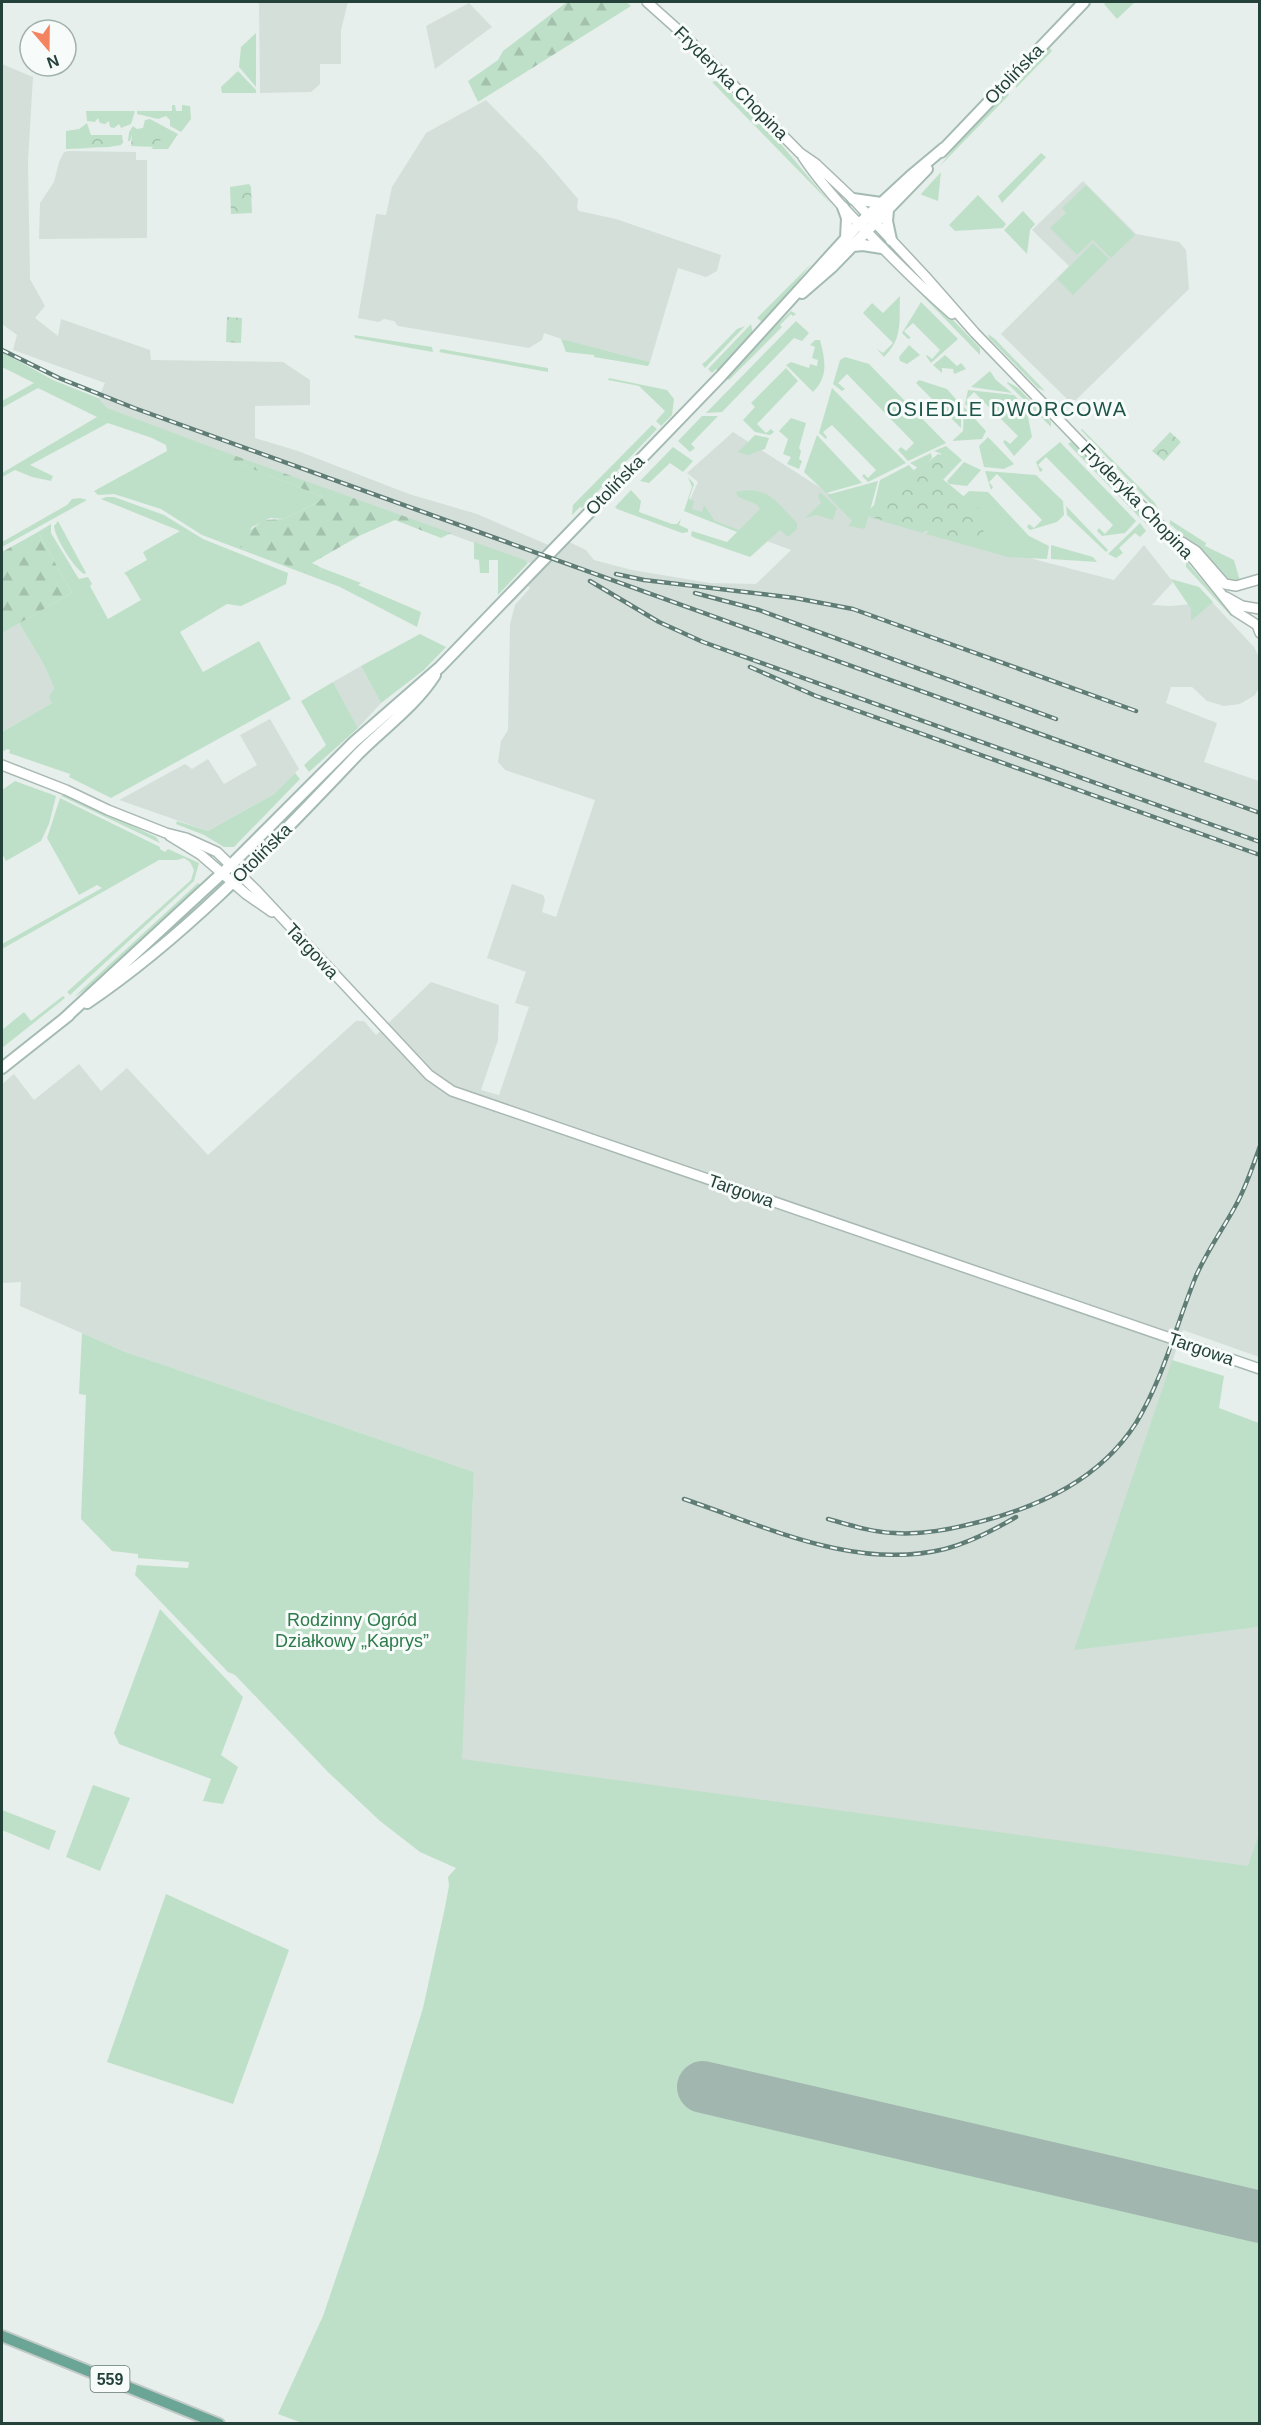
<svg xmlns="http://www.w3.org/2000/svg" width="1261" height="2425" viewBox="0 0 1261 2425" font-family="Helvetica,sans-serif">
	<defs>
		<pattern id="forest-firs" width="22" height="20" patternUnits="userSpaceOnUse" patternTransform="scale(1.5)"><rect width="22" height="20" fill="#bfe0c8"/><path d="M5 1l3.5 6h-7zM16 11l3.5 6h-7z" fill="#a4c1ad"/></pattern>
		<pattern id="park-crowns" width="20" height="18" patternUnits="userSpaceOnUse" patternTransform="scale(1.5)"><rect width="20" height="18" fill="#bfe0c8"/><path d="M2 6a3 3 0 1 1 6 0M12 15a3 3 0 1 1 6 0" fill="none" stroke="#a4c1ad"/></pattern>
	</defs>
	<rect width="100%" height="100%" fill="#e6efeb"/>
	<!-- built -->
	<path fill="#d4dfda" d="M259 2H348L341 30V64H320V84L311 92 260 93Z
		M469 3 492 27 435 69 426 26Z
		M2 64 33 77 28 161 30 279 45 306 35 318 58 336 61 319 150 350 151 360 283 362 310 380V405L255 406V438L298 451 409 494 477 514 560 550 569 542 586 550 594 560 632 570 710 583 756 584 791 550 685 511 698 482 687 473 733 432 863 515 1114 580 1144 545 1173 582 1152 605 1171 606 1212 602 1254 647 1259 657V688L1255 695 1240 704 1224 706 1207 701 1192 687H1171L1166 703 1217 723 1204 762 1259 781V1357L1183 1330 1075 1649 1259 1627V2423L476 1882 461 1759 474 1472 123 1351 20 1306 21 1282 2 1283V1084L14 1074 34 1100 79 1064 101 1091 127 1068 208 1155 356 1021H364L376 1035 431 982 499 1005 498 1040 481 1090 499 1095 529 1007 515 1003 526 972 487 958 512 884 543 895 545 900 542 912 556 917 595 800 505 770 498 762 501 741 508 730 510 624 515 605 530 588 528 586 544 568 95 406 105 383 13 350 17 335 2 324Z
		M486 100 543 158 578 199 577 208 579 211 616 219 721 255 717 271 706 277 678 268 650 362 570 342 544 333 542 340 529 348 398 326 394 321 384 319 379 322 358 318 376 214 386 215 392 187 426 133Z
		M69 151 136 152V160H147V238L39 239 40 203 54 182 59 162 64 152Z
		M1083 181 1136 234 1179 242 1186 250 1189 289 1076 400 1067 399 1001 334 1069 266 1032 230Z
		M19 623 44 665 54 688 52 703 2 732V633Z
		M361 666 381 703 358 728 333 682Z
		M270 719 299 769 274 794 208 831 119 800 185 764 192 769 208 759 224 784 257 765 240 735Z"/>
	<!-- green -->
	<path fill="#bfe0c8" d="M1107 2H1135L1117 19 1104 4Z
		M256 33V87L239 67 241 47Z
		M1048 46 1052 51 1016 88 1015 81Z
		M238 71 256 90V93H222L221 87Z
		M716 81 722 84 780 143 832 205 712 82Z
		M1007 93 1009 95 939 167 976 120 1001 95Z
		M172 105H175L176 111H182V105L190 106 191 119 181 132 170 126V120L166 116 158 119 137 114V111H172Z
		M86 111H135L131 124 121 128 119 124 114 128 110 127 109 121 105 124 100 123 98 118 95 122 87 121Z
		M150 119 178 134 168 149H151L161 140 132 135 130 141H128L129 132 133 126 137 129 143 128 145 120Z
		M87 123 91 135H83L82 148H94L66 149V131L79 129Z
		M1041 153 1046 157 1002 203 998 196Z
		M941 172 938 201 922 195 921 194Z
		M1086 185 1135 235 1111 258 1093 240 1077 255 1050 228 1066 213 1062 208Z
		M978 195 1006 224 1003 228 955 231 949 225Z
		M1023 211 1035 224 1030 230 1027 254 1004 230Z
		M1093 243 1109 259 1073 295 1057 279Z
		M811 264 767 321 762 322 757 318Z
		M916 289 953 320 980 348V355Z
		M900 296C899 321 903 339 884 357L877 349 883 353 893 343 863 313 872 303 883 313Z
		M921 302 958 339 931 363 926 356 927 355 932 359 940 350 913 323 904 331 911 338 908 339 902 333Z
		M791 311 796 314 793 316 791 314 780 325 782 327 729 380 727 378 752 349Z
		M796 321 809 333 802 341 794 338 722 412 706 413Z
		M751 324 753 334 718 370 716 369 712 373 708 369Z
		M745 326 705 368 702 364 706 361 737 329Z
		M988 334 995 339 1045 391 1038 388 989 338Z
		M354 335 432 347 433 352 355 338Z
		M561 339 650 362 648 366 594 357V355L566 352Z
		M815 340H820C825 360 829 376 813 392L786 365 791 362 809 368 810 364 817 366 818 360 812 358 815 347 810 345Z
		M909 345 920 355 907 364 900 361 899 357Z
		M441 349 548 368V372L439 352Z
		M2 352 53 380 98 398 107 408 211 447V452L323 497 318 502 284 519 270 518 252 527 240 547 318 575 322 568 361 583 358 585 421 612 417 627 340 587 202 535 161 509 114 494 98 495 94 491 167 451 166 445 152 438 108 423 30 465 53 476 51 481 32 477 15 470 2 477V473L97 417 38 388 2 408V401L34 383 2 367Z
		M945 355 957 366 961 363 966 369 954 374 953 369 942 368V373L933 365Z
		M845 357 869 364 946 443 908 461 898 450 901 447 906 451 914 443 847 374 838 383 845 389 842 391 833 384 840 360Z
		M786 368 798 381 757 424 766 433 771 429 774 432 770 435 755 432 743 420 755 407 751 403Z
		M990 371 996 380 1012 393 971 387Z
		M609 378 667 390 674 399 672 415 661 426 656 421 665 411 639 386 608 380Z
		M919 380 947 389 961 405V428L916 383Z
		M1008 382 1018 388 1051 422V427L1007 383Z
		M832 388 906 463 868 482 862 476 864 474 868 478 876 470 832 425 823 432 827 437 826 439 819 433Z
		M968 390 1014 395 1026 407 1032 437 1014 456 1003 442 1005 440 1010 444 1018 436 974 392 966 400 970 404 967 406 965 404Z
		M964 407 986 431 982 439 952 441 963 431Z
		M702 416H718L691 444 695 448 690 452 678 441Z
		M791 418 806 423 799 448 801 451 799 459 802 461 799 469 787 464 791 457 783 454 788 439 779 431Z
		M652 425 657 429 582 508 580 507 572 515 573 505Z
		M1082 429 1155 503 1158 509 1152 505 1081 430Z
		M755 435 769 438 765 449 748 455 738 452Z
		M817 435 862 483 826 493 804 472Z
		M988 437 1014 464 1004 469 984 467 979 446Z
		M1072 441 1146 519 1148 526 1068 444Z
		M1060 442 1136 521 1125 533 1102 536 1097 531 1099 528 1105 534 1113 525 1046 457 1038 465 1043 470 1040 472 1036 462Z
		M946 446 962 460 941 482 910 463 931 453 932 458 927 463 942 454 934 451Z
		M673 447 693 461 683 472 670 463 649 483 640 481Z
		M964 462 981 470 967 486 949 484 947 481Z
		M909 465 917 474 903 481 891 491 927 527 923 533 871 518 880 480Z
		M985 471 1036 475 1063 501 1064 515 1057 522 1030 530 1027 527 1029 524 1034 528 1042 520 997 474 989 482 993 487 991 490Z
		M688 477 694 484 689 499 694 501 692 509 702 512 704 505 715 521 739 530 760 509 756 504 738 497 736 492C767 484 777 503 797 523V529L788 537 780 530 750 557 695 538 691 536 692 531 727 542 737 532 684 511 692 487Z
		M878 481 865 529 848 526 852 521 827 495Z
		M631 490 641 501 639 512 672 524H677L681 519 679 525 688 529V532L682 533 617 509 615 507Z
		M969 491 988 492 1029 536 1049 546 1047 559 1008 557 926 534 930 528Z
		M820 492 837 508 833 520 816 515 805 518 821 503 818 496Z
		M106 497H114L164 515 203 539 288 573 286 584 241 606 227 604 180 632 203 672 259 641 291 699 111 798 69 777 70 774 9 753 10 750 6 749 5 751 2 750V732L52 703 49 697 54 688 44 665 19 623 72 593 38 532 51 524V533L77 576 79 579 88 577 92 584 90 586 108 619 141 600 127 576 124 573 147 560 143 552 180 531 101 499Z
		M80 498 87 500 2 547V542L67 505 72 499Z
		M1066 506 1108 550 1106 552 1067 515Z
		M1170 520 1206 543 1205 546 1234 560 1240 581 1224 578 1202 552 1170 524Z
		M58 521 86 573 84 574C74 568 55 538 54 526Z
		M1140 523 1146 531 1140 537 1135 533 1119 548 1123 553 1116 558 1108 554Z
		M474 542 525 560 528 563 498 595V560H489V573H480L479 560 474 559Z
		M1051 545 1093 557 1097 562 1051 559Z
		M1186 561 1223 605 1234 614 1231 616 1186 567Z
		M1171 579 1199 587 1213 602 1191 621V609Z
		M420 634 446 647 424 670 381 703 361 666Z
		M333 682 358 728 309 772 304 765 326 745 301 701Z
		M295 773 300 779 234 847H224L204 835 176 824 177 821 208 831 274 794Z
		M15 781 56 796 49 824 41 841 6 861 2 853V790Z
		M65 794 156 837 160 843 61 796Z
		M60 798 160 847V849L165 852 168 849 199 863 194 881 70 995 67 992 191 880 194 870 190 862 184 858 177 860H159L2 949V944L102 888 97 885 79 895 47 838Z
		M198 883 201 885 87 989 74 997Z
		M63 996 65 998 2 1048V1030L24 1012 31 1021Z
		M82 1333 123 1351 474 1472 462 1759 1248 1866 1259 1834V2423L305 2424 278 2414 323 2316 378 2154 423 2008 444 1912 449 1886 448 1877 456 1868 420 1852 380 1821 328 1772 235 1675 228 1672 135 1575 137 1565 188 1568 189 1562 138 1558V1554L112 1551 81 1519 86 1395 79 1394Z
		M1172 1360 1224 1376 1219 1408 1259 1423V1627L1074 1650Z
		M160 1609 243 1697 221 1755 238 1767 223 1804 203 1801 211 1779 119 1744 114 1733Z
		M93 1785 130 1798 100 1871 66 1857Z
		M2 1810 56 1831 49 1850 2 1830Z
		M166 1894 289 1950 233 2104 107 2062Z"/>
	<!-- forest -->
	<path fill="url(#forest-firs)" d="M567 2H626L631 6 478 102 468 81 498 60 503 51Z
		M211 447 451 533 441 538 395 520 359 536 312 563 322 568 318 575 314 576 240 547 248 532 264 520 284 519 318 502 323 497 210 452Z
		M38 532 72 593 2 633V552Z"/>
	<!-- park -->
	<path fill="url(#park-crowns)" d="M159 134 161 140 155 147 131 146 132 135Z
		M80 135H122L123 142 121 145 109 147 82 148Z
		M249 184 251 187 252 213 231 214 230 187Z
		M227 317 242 318 241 343 226 342Z
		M1170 432 1181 442 1164 461 1152 451Z
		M938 454 949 457 952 466 939 476 990 518 977 544 863 515 922 463 927 466V463Z"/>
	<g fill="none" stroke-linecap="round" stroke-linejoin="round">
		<!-- runway -->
		<path stroke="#a2b6b0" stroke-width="52" d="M703 2087 1260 2217"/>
		<!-- tertiary casing -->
		<g stroke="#a8b8b2" stroke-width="12">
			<path id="tertiary" d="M647 2 685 36 800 153 816 164 853 199 925 276 975 333 1195 561 1235 611 1257 625 1260 633
				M803 157C821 184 843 208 866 231 894 260 922 288 952 314
				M1182 542 1196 551 1225 584 1236 586 1260 579
				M1226 597 1242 606 1260 609
				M2 765 66 790 108 810 166 833 186 838 217 852 257 891 429 1075 452 1091 1260 1369
				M170 836 201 855 246 894 272 912"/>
		</g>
		<!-- secondary casing -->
		<g stroke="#a4bbb3" stroke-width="14">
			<path id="secondary" d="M941 152 1084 2
				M853 199 881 203
				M843 207 847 218 846 238
				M888 210 887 221 891 240
				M853 246 863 245 882 248
				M802 293 832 267 927 169
				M87 1003C189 934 274 842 359 753 384 728 416 705 435 675
				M64 1019 231 865 354 742 440 667 721 376 859 224 913 174 944 148
				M2 1068 69 1015"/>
		</g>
		<!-- primary casing -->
		<g stroke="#c2cac8" stroke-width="14">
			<path id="primary" d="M2 2336 219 2424"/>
		</g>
		<!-- tertiary -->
		<use href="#tertiary" stroke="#fff" stroke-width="9"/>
		<!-- secondary -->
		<use href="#secondary" stroke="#fff" stroke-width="10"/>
		<!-- primary -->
		<use href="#primary" stroke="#6aa596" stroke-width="10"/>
		<!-- rail casing -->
		<g stroke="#5f7d75" stroke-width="4.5">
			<path id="rail" d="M2 350 59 378 134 408 1260 813
				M616 574 644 580 795 598 853 609 1136 711
				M590 581 659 622 703 642 1260 842
				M695 593 759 610 1056 719
				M750 667 816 696 1260 855
				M684 1499C767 1527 856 1571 945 1549 971 1542 994 1530 1016 1517
				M828 1519C850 1525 871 1532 894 1533 923 1535 951 1529 979 1522 1041 1506 1100 1479 1136 1423 1164 1377 1176 1325 1196 1276 1207 1251 1223 1229 1236 1205 1246 1187 1253 1166 1260 1146"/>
		</g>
		<!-- rail -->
		<use href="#rail" stroke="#f7fbf9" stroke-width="2" stroke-dasharray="7" stroke-linecap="butt"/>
	</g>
	<g text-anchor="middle" stroke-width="6" stroke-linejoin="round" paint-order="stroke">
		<!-- shield labels -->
		<rect fill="#f7fbf9" stroke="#637a73" stroke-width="1.5" x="90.5" y="2366" width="39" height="26" rx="4.5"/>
		<g font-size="16" font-weight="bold" fill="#24423a">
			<text x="110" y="2385">559</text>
		</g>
		<!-- street labels -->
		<g font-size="18" fill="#24423a" stroke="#f7fbf9">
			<text transform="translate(1014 74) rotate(-46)" y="6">Otolińska</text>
			<text transform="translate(731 83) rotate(45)" y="6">Fryderyka Chopina</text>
			<text transform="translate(615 485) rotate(-46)" y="6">Otolińska</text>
			<text transform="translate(1137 501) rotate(46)" y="6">Fryderyka Chopina</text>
			<text transform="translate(262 853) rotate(-45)" y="6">Otolińska</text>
			<text transform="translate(312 951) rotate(47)" y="6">Targowa</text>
			<text transform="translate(741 1191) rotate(19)" y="6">Targowa</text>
			<text transform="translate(1201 1349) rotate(19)" y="6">Targowa</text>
		</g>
		<!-- park labels -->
		<g font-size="18" fill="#2d7a4b" stroke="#f7fbf9">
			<text x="352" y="1626">Rodzinny Ogród<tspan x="352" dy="21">Działkowy „Kaprys”</tspan></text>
		</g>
		<!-- neighbourhood labels -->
		<g font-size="20" letter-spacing="1.5" fill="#1f5548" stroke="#f7fbf9">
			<text x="1007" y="416">OSIEDLE DWORCOWA</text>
		</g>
	</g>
	<!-- border -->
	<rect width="1261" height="2425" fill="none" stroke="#24423a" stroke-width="6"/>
	<!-- north arrow -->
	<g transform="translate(48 48) rotate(160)"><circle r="28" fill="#f7fbf9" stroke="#a3b1ad" stroke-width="1.5"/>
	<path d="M0-4.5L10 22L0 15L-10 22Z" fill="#f4845f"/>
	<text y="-9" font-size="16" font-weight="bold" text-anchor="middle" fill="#24423a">N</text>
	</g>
</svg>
